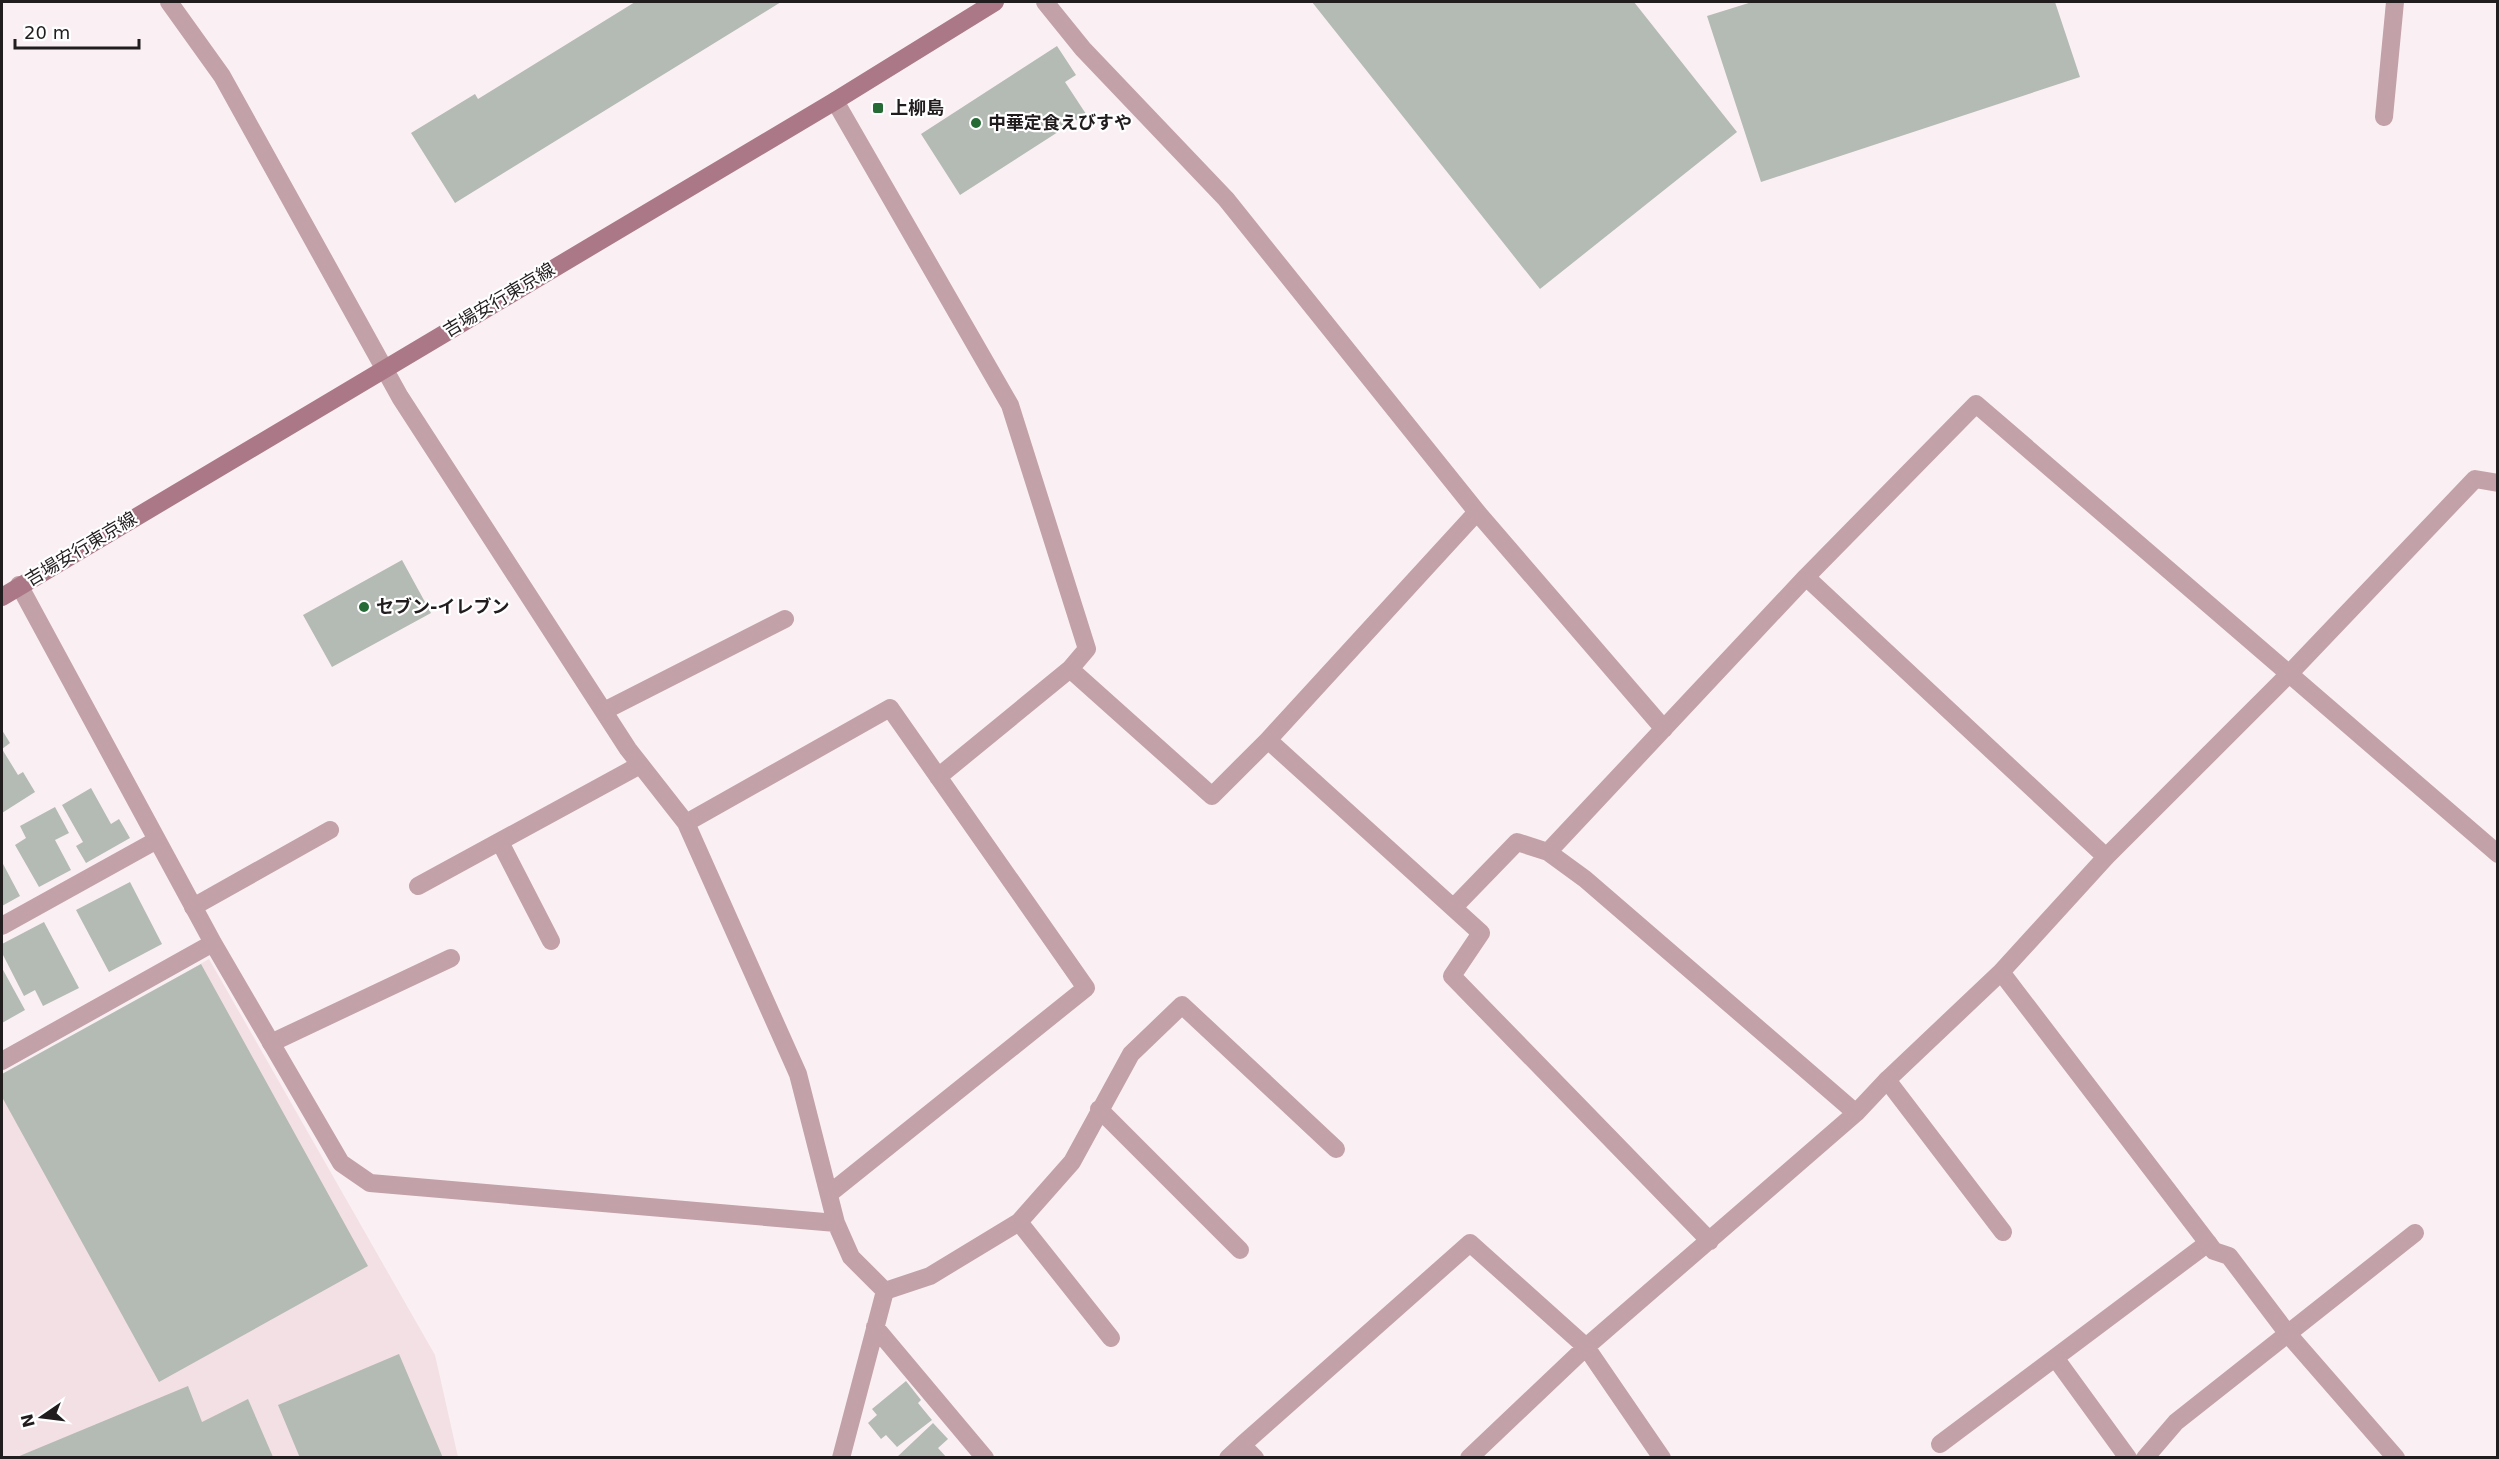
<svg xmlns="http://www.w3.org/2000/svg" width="2499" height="1459" viewBox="0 0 2499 1459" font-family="'DejaVu Sans','Noto Sans JP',sans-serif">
	<rect width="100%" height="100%" fill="#faf0f3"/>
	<!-- built -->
	<path fill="#f3e0e4" d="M209 959 435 1355 458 1457H2V1078Z"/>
	<!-- building -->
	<path fill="#b4bab4" d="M635 2H781L455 203 411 133 475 94 478 99Z
		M1312 2H1634L1737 132 1540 289Z
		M1752 2H2055L2080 77 1761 182 1707 16Z
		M1057 46 1076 75 1065 82 1086 114 960 195 921 134Z
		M402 560 431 613 332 667 303 615Z
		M2 730 10 743 2 749 18 775 23 772 35 792 2 813Z
		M91 788 111 824 119 819 130 838 86 863 76 846 83 842 62 805Z
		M55 807 69 833 55 840 71 870 39 887 15 845 26 838 20 826Z
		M2 862 20 896 2 906Z
		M130 882 162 944 109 972 76 910Z
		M44 922 79 988 43 1006 35 990 24 996 2 953V944Z
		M201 964 368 1266 159 1382 2 1097V1074Z
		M2 968 25 1010 2 1023Z
		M399 1354 443 1458H300L278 1405Z
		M906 1381 921 1400 918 1403 932 1420 897 1447 886 1435 881 1439 868 1423 877 1415 872 1409Z
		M188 1386 202 1422 248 1399 273 1457H17Z
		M933 1423 948 1439 938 1448 947 1458H896Z"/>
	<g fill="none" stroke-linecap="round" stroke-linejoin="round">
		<!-- service -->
		<path stroke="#c3a1a9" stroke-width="18" d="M604 711 785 619
			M500 842 551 941
			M418 886 640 765
			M193 907 330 830
			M271 1043 451 958
			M1887 1080 2003 1232
			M1099 1109 1240 1250
			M1019 1222 1111 1338
			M885 1291 930 1276 1019 1222 1072 1162 1131 1054 1182 1005 1336 1149
			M2056 1359 2128 1458
			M1940 1444 2208 1243
			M2145 1458 2176 1422 2415 1233"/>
		<!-- minor -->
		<path stroke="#c3a1a9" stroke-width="18" d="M169 2 222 76 400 397 628 749 686 823 798 1074 836 1223 851 1257 885 1291 841 1458
			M1045 2 1083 49 1226 199 1477 512 1664 729
			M835 101 1010 405 1087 649 1070 669
			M2384 117 2395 2
			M1806 577 2106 857
			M19 585 213 943 341 1163 370 1183 836 1223
			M1268 740 1481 933 1452 976 1710 1241
			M938 777 1070 669 1212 796 1268 740 1477 512
			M686 823 890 708 1086 988 829 1194
			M1548 852 1806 577 1976 404 2498 854
			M1454 907 1517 842 1548 852 1585 879 1856 1113
			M2 926 157 840
			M2001 972 2208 1243 2214 1251 2229 1256 2288 1334 2396 1458
			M2 1061 213 943
			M875 1327 985 1458
			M1228 1458 1242 1445
			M1255 1458 1242 1445 1470 1243 1586 1347 1662 1458
			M1469 1458 1586 1347 1856 1113 1887 1080 2001 972 2106 857 2288 675 2475 479 2498 483"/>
		<!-- secondary -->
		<path stroke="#aa7886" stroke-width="18" d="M2 597 835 101 995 2"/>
	</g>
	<!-- markers -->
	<g fill="#266a35" stroke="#fff" stroke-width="2">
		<rect x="872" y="102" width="12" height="12" rx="3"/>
		<circle cx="976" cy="123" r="6"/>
		<circle cx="364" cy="607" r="6"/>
	</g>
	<g text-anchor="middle" stroke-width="4.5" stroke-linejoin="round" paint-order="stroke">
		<!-- poi labels -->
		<g font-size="18" font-weight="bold" fill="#211d1e" stroke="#fff" text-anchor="start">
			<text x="890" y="114">上柳島</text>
			<text x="988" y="129">中華定食えびすや</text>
			<text x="376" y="613">セブン-イレブン</text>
		</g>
		<!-- street labels -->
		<g font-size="18" fill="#211d1e" stroke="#fff">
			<text transform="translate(499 300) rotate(-31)" y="6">吉場安行東京線</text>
			<text transform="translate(81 549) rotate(-31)" y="6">吉場安行東京線</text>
		</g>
	</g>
	<!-- border -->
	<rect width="2499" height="1459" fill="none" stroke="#211d1e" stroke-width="6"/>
	<!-- north arrow -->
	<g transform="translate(42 1417) rotate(256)" stroke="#ffffff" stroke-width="4.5" paint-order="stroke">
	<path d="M0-4.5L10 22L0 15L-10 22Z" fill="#211d1e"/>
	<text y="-9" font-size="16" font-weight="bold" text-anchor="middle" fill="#211d1e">N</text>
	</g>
	<!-- scale -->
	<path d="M15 39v9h124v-9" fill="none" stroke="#211d1e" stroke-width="3"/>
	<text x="24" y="39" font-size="18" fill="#211d1e" stroke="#ffffff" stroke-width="4.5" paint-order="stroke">20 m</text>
</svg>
